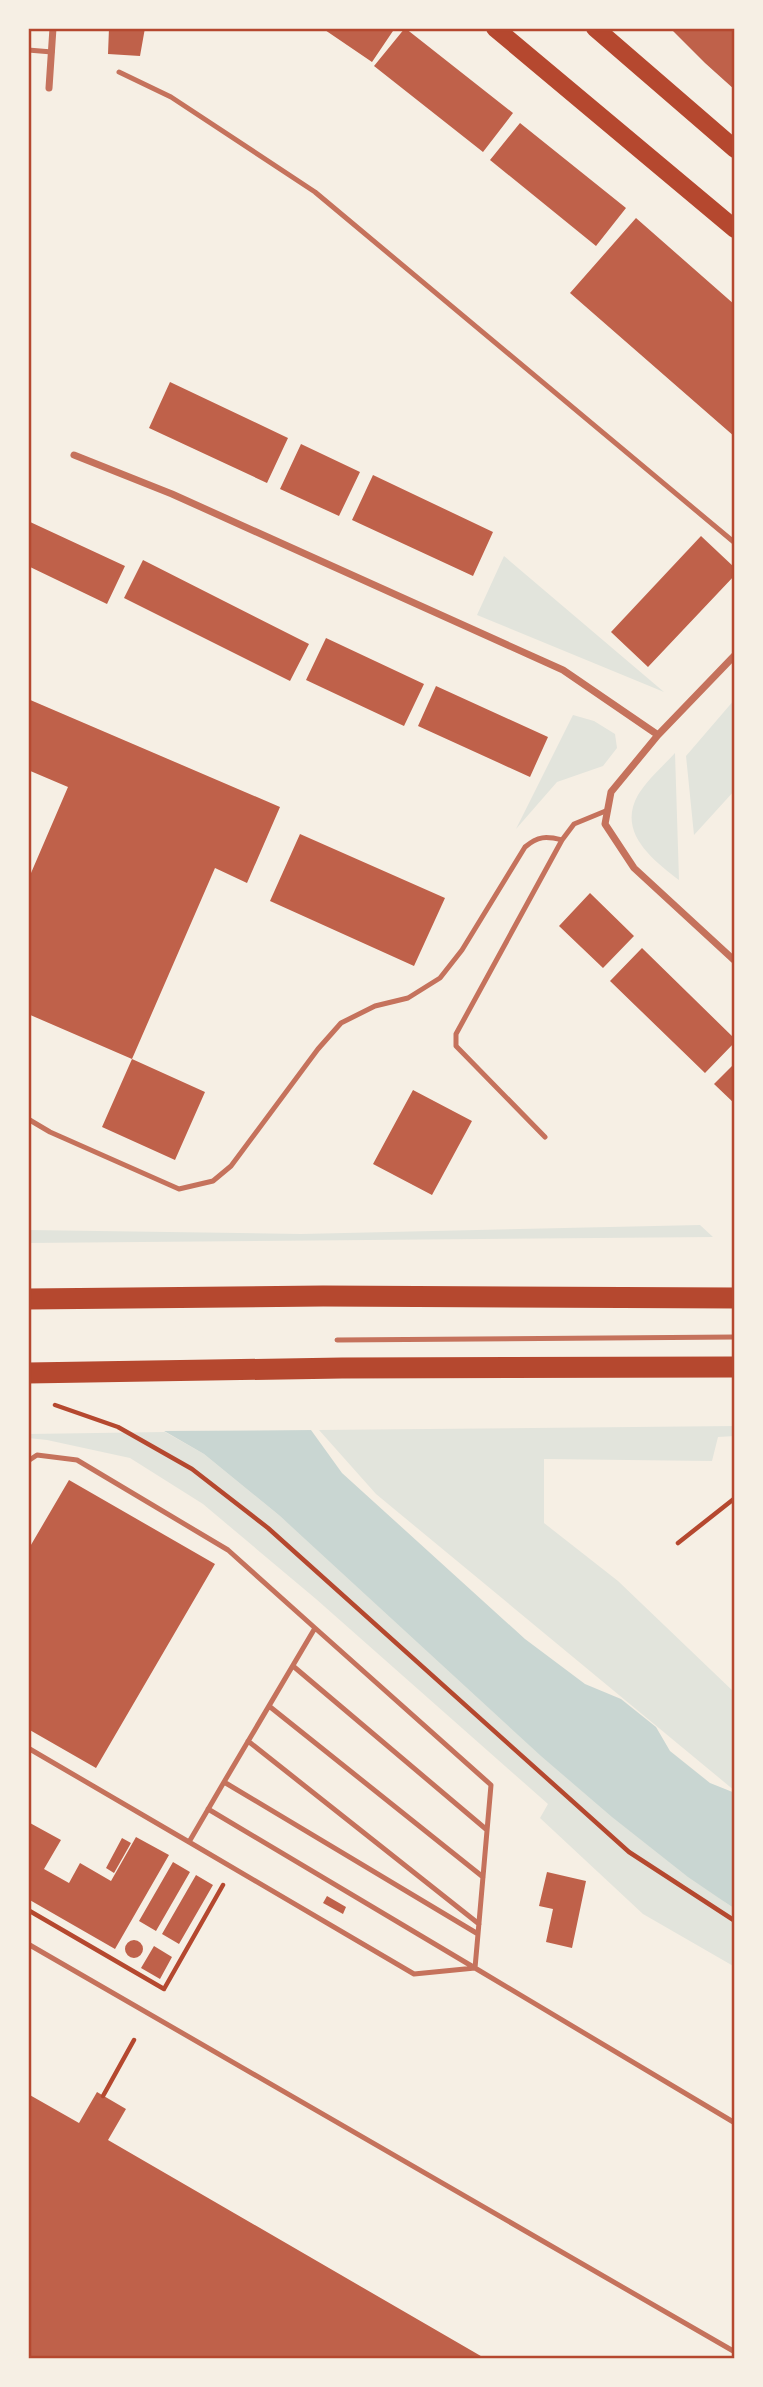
<svg xmlns="http://www.w3.org/2000/svg" width="763" height="2387" viewBox="0 0 763 2387" font-family="Quicksand,sans-serif">
	<rect width="100%" height="100%" fill="#f6efe4"/>
	<!-- green -->
	<path fill="#e2e4dc" d="M504 556 664 692 477 615Z
		M735 699V790L694 835 686 756Z
		M573 715 594 721 615 734 617 748 603 766 557 782 516 829Z
		M675 753 679 880C652 859 617 832 638 795 647 780 663 766 675 753Z
		M700 1225 713 1237 28 1243V1230L301 1234Z
		M735 1426V1436L718 1437 712 1461 544 1459V1523L618 1581 735 1693V1791L376 1494 319 1430Z
		M165 1432 204 1454 280 1516 726 1903 735 1909V1967L643 1914 540 1818 548 1804 316 1599 203 1504 130 1458 47 1440 28 1438V1434Z"/>
	<!-- water -->
	<path fill="#c9d6d2" d="M28 1278 311 1430 342 1473 525 1639 585 1684 621 1699 656 1727 670 1751 710 1783 735 1793V1909L688 1877 612 1817 541 1756 280 1516 204 1454 152 1424Z"/>
	<!-- pier -->
	<path fill="#f6efe4" d="M28 1275 110 1288 177 1322 262 1372 316 1430 158 1431 59 1395 28 1388Z"/>
	<!-- building -->
	<path fill="#bf614a" d="M109 28H145L140 56 108 54Z
		M322 28H395L372 62Z
		M405 28 513 113 483 152 374 66Z
		M670 28H735V90L705 63Z
		M520 123 626 208 596 246 490 160Z
		M636 218 735 305V437L570 293Z
		M170 382 288 438 267 483 149 428Z
		M301 444 360 472 339 516 280 489Z
		M373 475 493 532 473 576 352 520Z
		M28 521 125 566 107 604 28 566Z
		M701 536 735 568V575L648 667 611 632Z
		M143 560 309 644 290 681 124 598Z
		M326 638 424 684 404 726 306 680Z
		M436 686 548 737 530 777 418 726Z
		M28 699 280 807 247 883 215 868 132 1059 28 1014V880L68 787 28 770Z
		M300 834 445 898 414 966 270 901Z
		M590 893 634 936 603 968 559 926Z
		M642 948 735 1039V1042L705 1073 610 981Z
		M132 1059 205 1092 175 1160 102 1127Z
		M735 1063V1104L714 1084Z
		M413 1090 472 1121 432 1195 373 1164Z
		M69 1480 215 1564 96 1768 28 1729V1550Z
		M30 1823 61 1840 44 1869 69 1883 80 1863 111 1881 136 1837 169 1855 115 1949 28 1899V1826Z
		M122 1838 131 1843 114 1873 106 1868Z
		M173 1862 190 1872 156 1931 139 1921Z
		M547 1872 586 1881 572 1948 546 1942 553 1909 539 1906Z
		M196 1875 213 1885 179 1944 162 1934Z
		M327 1896 346 1907 343 1914 323 1903Z
		M125 1949a9 9 0 1 1 18 0a9 9 0 1 1-18 0Z
		M154 1946 172 1957 160 1979 141 1968Z
		M97 2092 126 2109 108 2140 486 2359H28V2094L79 2123Z"/>
	<g fill="none" stroke-linecap="round" stroke-linejoin="round">
		<!-- path -->
		<path stroke="#b5482f" stroke-width="4.5" d="M55 1405 118 1427 192 1469 268 1528 629 1852 735 1921
			M678 1543 735 1498
			M28 1910 164 1989 223 1885
			M103 2096 134 2040"/>
		<!-- service -->
		<path stroke="#c5725c" stroke-width="5" d="M28 50 52 52
			M119 72 171 97 315 192 735 543
			M28 1119 50 1132 179 1189 213 1181 231 1166 318 1049 341 1023 375 1006 408 998 440 978 462 950 525 847C538 836 546 836 562 840
			M545 1137 456 1046V1034L562 840 574 824 608 810
			M337 1340 735 1337
			M28 1461 37 1455 77 1460 228 1550 315 1628 224 1782
			M315 1628 491 1785 478 1934
			M293 1666 487 1830
			M269 1706 483 1877
			M248 1741 479 1924
			M28 1748 189 1842 224 1782 478 1934 475 1968 735 2123
			M208 1809 475 1968
			M189 1842 414 1974 475 1968
			M28 1944 735 2352"/>
		<!-- minor -->
		<path stroke="#c5725c" stroke-width="7" d="M49 88 53 28
			M74 455 172 494 563 670 658 735
			M735 655 658 735 611 792 605 824 634 868 735 961"/>
		<!-- primary -->
		<path stroke="#b5482f" stroke-width="18" d="M495 28 735 229
			M595 28 735 149"/>
		<!-- motorway -->
		<path stroke="#b5482f" stroke-width="21" d="M28 1299 323 1296 735 1298
			M28 1373 342 1368 735 1367"/>
	</g>
	<!-- border -->
	<rect width="763" height="2387" fill="none" stroke="#f6efe4" stroke-width="60"/>
	<rect x="30" y="30" width="703" height="2327" fill="none" stroke="#b5482f" stroke-width="2.5"/>
</svg>
